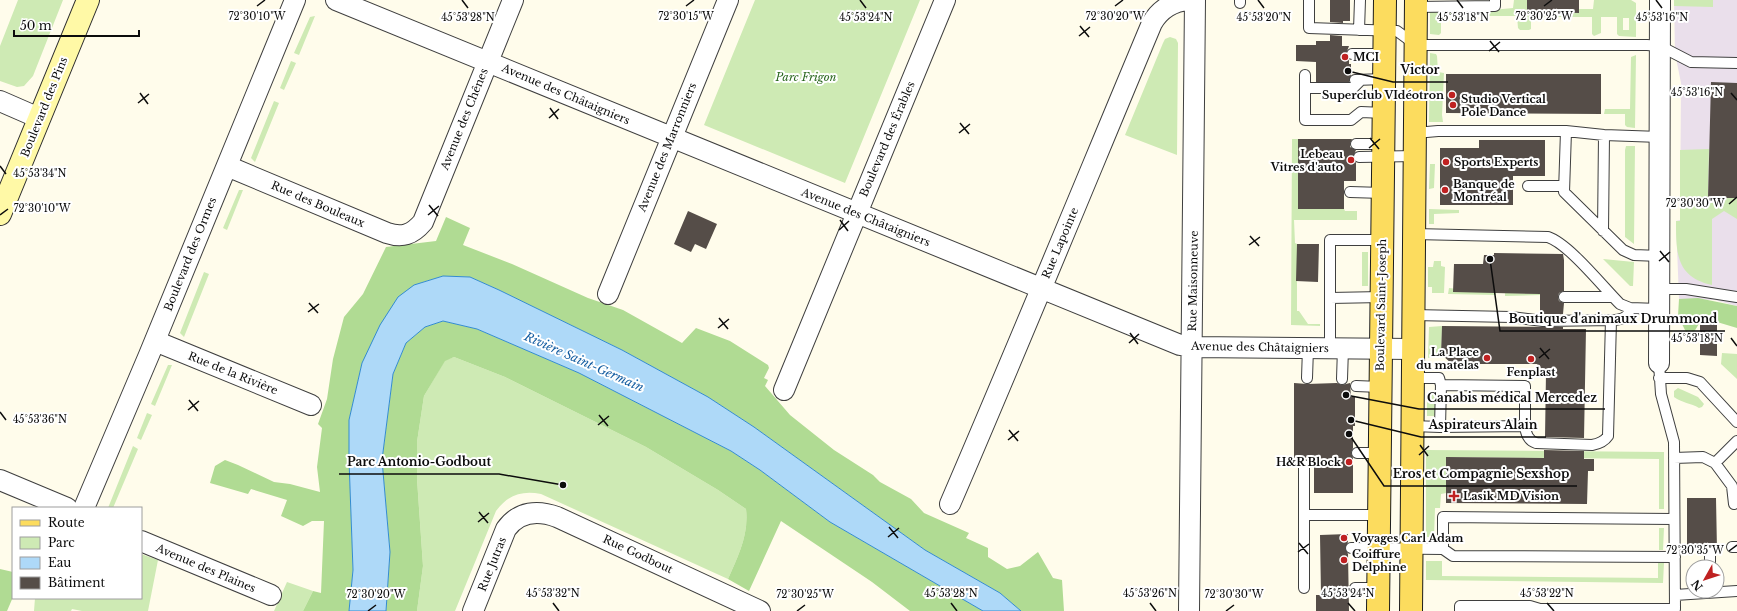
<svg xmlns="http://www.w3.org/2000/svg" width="1737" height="611" viewBox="0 0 1737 611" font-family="'Libre Baskerville',serif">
	<rect width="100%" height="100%" fill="#fffceb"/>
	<!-- industrial -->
	<path fill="#eadfeb" d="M1674 0H1737V306L1715 300 1679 299 1676 221 1680 220 1681 83 1675 53Z"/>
	<!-- green -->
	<path fill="#ceeab4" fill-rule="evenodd" d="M18 0H63L33 76 24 86 17 87 0 81V46Z
		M755 0H920L845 183 704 125Z
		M1514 0H1533V12L1579 13V9H1593L1594 0H1631L1636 3V37L1619 36 1617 34V17H1601V33L1594 36 1592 34V17H1531V29L1529 30H1520L1518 28 1517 16H1441V33L1439 35 1430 34V11L1471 12 1513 8ZM1623 18H1629V30H1623Z
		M1674 0H1713V7L1674 6Z
		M315 16 299 55 294 53 310 17Z
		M1170 37 1176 39 1178 43 1177 155 1125 135 1163 43 1165 39Z
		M1430 53 1436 54 1437 56 1438 72 1444 73 1442 115 1443 122H1429Z
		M1636 55 1635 128 1627 127 1625 125V114H1604L1605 109H1630L1631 57Z
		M291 61 296 63 284 90 280 88Z
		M274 101 279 103 255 162 251 158Z
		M1292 139H1298V209H1344L1345 211H1357V220H1294L1295 243 1297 244V311H1299L1308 324H1320V326L1291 325Z
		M1626 146H1635L1634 244 1625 237V150Z
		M1709 149 1708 198H1737V219L1724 211 1712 219V285C1676 277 1676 253 1676 221H1680V150Z
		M1430 164H1435L1434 188 1429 189Z
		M239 190H243L227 230 223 228Z
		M1429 209 1459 210V213L1434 214V224H1429Z
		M1362 252H1368V286H1362Z
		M1603 259 1634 262 1633 286H1630Z
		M1434 261H1441V266L1445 267 1444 293H1432V287H1428V267H1433Z
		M204 272 209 274 184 337 180 333Z
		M1449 288 1496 293V295L1448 294Z
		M1505 293 1541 294 1540 295 1505 296Z
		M1442 326 1441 354 1428 358 1429 327Z
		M1722 353 1737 354V379L1721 364Z
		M454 357 505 377 646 447 718 490 746 509C749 535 738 556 728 579L541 494C522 490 508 495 496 511L455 611H417L423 566 417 479V442L424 396 445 360Z
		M168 365H172L155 406 151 404Z
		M1678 388 1698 397 1704 404 1702 407 1699 408C1691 403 1682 403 1674 397V391Z
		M1427 392 1435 394V415L1434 416H1427Z
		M147 413 152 415 141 440 137 438Z
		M133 446 138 449 113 508H108Z
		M1426 450 1664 452V509H1659V459L1446 457V493L1441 494 1440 508H1435L1434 537H1426Z
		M1659 528H1664L1663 550H1659Z
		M141 554 158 560 148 611H82L72 609 71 611H34L35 598H141Z
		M1426 561H1442V576L1658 578V563H1664L1663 583 1426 580Z
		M287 582 313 591 303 611H274Z"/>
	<!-- forest -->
	<path fill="#b0db93" d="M446 217 470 228 463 245 512 264 588 298 623 310 682 343 696 328 730 341 768 365 769 368 764 378 768 380 765 386 790 415 834 450 873 475 880 482 911 499 924 513 969 533 966 538 988 548V557L1007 569 1020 566 1038 552 1053 578 1062 580 1064 611H1021L1000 593 925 550 754 427 708 397 622 350 499 290 470 277 443 276 414 285 362 363 349 420V460L353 570 349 611H303L313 591 321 593 324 521H312L303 526 281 516 287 500 251 489 248 494 210 483 215 466 225 460 238 465 274 482 290 484 320 492 317 467 322 428 318 424 327 399 333 359 344 317 363 294 386 247 436 241Z
		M1698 298 1737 306V328L1717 322H1700L1694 332H1686L1678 316 1679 299Z
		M443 321 477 329 579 373 731 451 760 470 830 522 983 611H910L872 582 781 521 749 591 728 579C738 556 749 535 746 509L718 490 646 447 505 377 454 357 445 361 424 396 417 442V479L423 566 417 611H386L390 552 382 460 393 374 406 343 425 327Z
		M0 569 13 572V597L7 611H0Z"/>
	<!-- water -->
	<path fill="#aed9f8" stroke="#338bd0" d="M443 276 470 277 499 290 622 350 708 397 754 427 925 550 1000 593 1021 611H983L830 522 760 470 731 451 579 373 477 329 443 321 425 327 406 343 393 374 382 460 390 552 386 611H349L353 570 349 460V420L362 363 380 325 398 297 414 285Z"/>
	<!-- building -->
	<path fill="#554d48" d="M1330 0H1350V21H1343V23L1330 22Z
		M1527 0H1579V13L1527 12Z
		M1330 35 1342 36V46H1349L1346 54 1349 60V64H1351V75L1349 82H1316V62L1296 61V45H1316V41H1330Z
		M1446 74H1601V114L1446 113Z
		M1711 82 1737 83V198H1708Z
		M1298 139H1352L1350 144V147L1356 150 1353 157 1356 163V181H1344V209H1298Z
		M1479 140H1545V176H1513V205H1440V148H1479Z
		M688 211 717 224 706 249 695 244 691 252 674 244Z
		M1297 244H1319L1318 282 1296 281Z
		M1494 253 1563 254 1564 260V291L1559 293 1558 297 1559 301 1564 303 1563 314H1540V294L1453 292 1454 264H1483L1484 255H1494Z
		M1700 322H1717V356L1700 355Z
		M1442 326 1563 327V329H1586L1584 438 1545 437 1546 373 1537 364H1452L1441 354Z
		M1294 383 1307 384 1337 383 1342 385 1350 383 1351 397H1355V426H1353V448L1351 453 1353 458V493H1314V458H1294Z
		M1544 450 1584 451V459H1594V471H1588L1587 504 1446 503V457L1544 458Z
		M1687 498H1716L1717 550 1714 545 1710 544 1705 546 1704 550H1687Z
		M1348 534V542L1345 548 1348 554 1349 611H1316V595H1321L1320 535Z"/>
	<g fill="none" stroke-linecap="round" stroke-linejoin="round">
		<!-- lane casing -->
		<g stroke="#3f3f3f" stroke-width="12">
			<path id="lane" d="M1240 0V3
				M1309 0V28L1397 31 1416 45H1647L1660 46 1691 62 1737 63
				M1416 7 1495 6V0
				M1359 30 1360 0
				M1352 54H1384
				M1305 75V120H1351L1361 112 1384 113
				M1355 80 1384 79
				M1305 88H1353L1361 80
				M1566 131 1564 192 1623 250 1634 255 1660 256
				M1415 133 1438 131H1566L1604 135 1660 137
				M1356 144H1383
				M1359 157 1415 156
				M1528 186H1564
				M1350 192 1383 193
				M1603 231 1604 135
				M1414 234 1548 237C1569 244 1603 287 1620 304L1630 308 1659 309
				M1660 289H1686L1737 297
				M1382 297 1330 298V240H1382
				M1564 297H1613
				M1330 298V348
				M1413 315 1511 317 1543 321 1615 320C1623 319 1629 317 1630 308
				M1307 378 1308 348
				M1659 378H1687L1700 382 1737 422
				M1342 379 1343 348
				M1356 386 1380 387
				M1412 426 1440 427 1441 385 1439 378H1412
				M1525 426C1526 434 1528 440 1536 443L1592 445C1598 444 1604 442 1608 436L1611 320
				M1440 427 1525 426V386L1441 385
				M1357 453H1380
				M1674 458 1703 457 1715 463 1732 486 1734 504
				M1715 463 1737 441
				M1304 465V515
				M1732 547H1737
				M1351 548 1443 549 1453 556 1675 557
				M1443 549V517L1674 519
				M1710 550V567
				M1304 588V515H1379
				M1355 588H1379
				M1675 595 1737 591
				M1460 611V606H1530L1540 609
				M1540 611V609H1675L1674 442 1661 394 1659 363"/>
		</g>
		<!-- street casing -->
		<g stroke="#3f3f3f" stroke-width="22">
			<path id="street" d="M336 0 1180 345 1192 347 1413 349
				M0 101 39 118
				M227 166 387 233C402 238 412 235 423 222L513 0
				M608 294 728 0
				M155 341 311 405
				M1659 363 1660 0
				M784 390 945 0
				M0 480 67 508
				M950 504C1019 344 1085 183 1152 23 1160 9 1174 1 1189 0
				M84 508 149 355 295 0
				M141 541 271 595
				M473 611 506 529C519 511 538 510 557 517L760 611
				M1189 611 1195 0"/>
		</g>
		<!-- secondary casing -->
		<g stroke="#2e2e2e" stroke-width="24">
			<path id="secondary" d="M0 214 88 0"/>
		</g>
		<!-- primary casing -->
		<g stroke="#1d1d1d" stroke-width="24">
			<path id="primary" d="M1378 611 1385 0
				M1411 611 1416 0"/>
		</g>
		<!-- lane -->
		<use href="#lane" stroke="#fff" stroke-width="10"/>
		<!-- street -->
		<use href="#street" stroke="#fff" stroke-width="20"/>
		<!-- secondary -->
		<use href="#secondary" stroke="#fff9a6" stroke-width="22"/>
		<!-- primary -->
		<use href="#primary" stroke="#fcdc5e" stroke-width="22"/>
	</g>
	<!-- ticks -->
	<path fill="none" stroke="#0c0c0c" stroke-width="1.5" d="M462 0 468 8M860 0 866 8M1258 0 1264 8M1457 0 1463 8M1656 0 1662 8M257 6 265 0M686 6 694 0M1115 6 1123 0M1544 6 1552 0M1080 26 1089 37M1079 36 1090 27M1490 41 1499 52M1489 51 1500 42M140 93 148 104M1731 93 1737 100M138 103 149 94M550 108 558 119M549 118 559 109M960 123 969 134M959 133 970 124M1370 138 1379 149M1369 148 1380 139M0 166 6 174M1729 204 1737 197M429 205 438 216M0 215 8 209M428 215 439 206M840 220 848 231M839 230 849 221M1250 236 1259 246M1249 245 1260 237M1660 251 1669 262M1659 261 1670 252M309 303 318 313M308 312 319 304M719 318 728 329M718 328 729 319M1130 333 1138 344M1731 338 1737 346M1129 343 1139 334M1540 348 1549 359M1539 358 1550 349M189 400 198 411M188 410 199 401M0 412 6 420M599 415 608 426M598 425 609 416M1009 430 1018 441M1008 440 1019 431M1420 445 1428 456M1419 455 1429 446M479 512 488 523M478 522 489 513M889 527 898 538M888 537 899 528M1299 543 1308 554M1729 551 1737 545M1298 552 1309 544M553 603 559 611M951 603 957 611M1150 603 1156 611M1348 603 1355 611M1547 603 1554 611M368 611 376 605M797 611 805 605M1226 611 1234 605"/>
	<!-- markers -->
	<g fill="#bf2121" stroke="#fff" stroke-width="1.5">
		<circle cx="1345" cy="57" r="4"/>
		<circle cx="1452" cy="95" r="4"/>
		<circle cx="1453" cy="105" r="4"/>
		<circle cx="1351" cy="160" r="4"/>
		<circle cx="1446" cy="162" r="4"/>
		<circle cx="1445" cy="190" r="4"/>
		<circle cx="1487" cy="358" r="4"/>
		<circle cx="1531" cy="359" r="4"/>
		<circle cx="1349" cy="462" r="4"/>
		<path d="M1452 490h4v4h4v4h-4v4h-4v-4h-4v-4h4z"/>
		<circle cx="1344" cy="538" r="4"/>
		<circle cx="1344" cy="560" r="4"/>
	</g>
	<g text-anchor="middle" stroke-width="4" stroke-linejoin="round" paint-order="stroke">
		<!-- poi labels -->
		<g font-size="11" font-weight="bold" fill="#0c0c0c" stroke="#fff" text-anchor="start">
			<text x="1353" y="61">MCI</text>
			<text x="1444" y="99" text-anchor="end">Superclub VIdéotron</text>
			<text x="1461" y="103">Studio Vertical<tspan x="1461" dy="13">Pole Dance</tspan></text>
			<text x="1343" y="158" text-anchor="end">Lebeau<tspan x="1343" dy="13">Vitres d'auto</tspan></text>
			<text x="1454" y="166">Sports Experts</text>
			<text x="1453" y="188">Banque de<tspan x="1453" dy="13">Montréal</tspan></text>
			<text x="1479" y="356" text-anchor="end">La Place<tspan x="1479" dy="13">du matelas</tspan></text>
			<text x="1531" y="376" text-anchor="middle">Fenplast</text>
			<text x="1341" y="466" text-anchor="end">H&amp;R Block</text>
			<text x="1463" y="500">Lasik MD Vision</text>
			<text x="1352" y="542">Voyages Carl Adam</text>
			<text x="1352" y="558">Coiffure<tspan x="1352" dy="13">Delphine</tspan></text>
		</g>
		<!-- park labels -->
		<g font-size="11" font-style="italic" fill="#27651b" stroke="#fff">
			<text x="806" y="81">Parc Frigon</text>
		</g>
		<!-- street labels -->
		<g font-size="11" fill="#0c0c0c" stroke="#fff">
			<text transform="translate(566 94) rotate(23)" y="4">Avenue des Châtaigniers</text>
			<text transform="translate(44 107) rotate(-68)" y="4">Boulevard des Pins</text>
			<text transform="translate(464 119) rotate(-68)" y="4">Avenue des Chênes</text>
			<text transform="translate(887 139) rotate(-67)" y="4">Boulevard des Érables</text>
			<text transform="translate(667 147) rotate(-68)" y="4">Avenue des Marronniers</text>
			<text transform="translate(318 204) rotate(23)" y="4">Rue des Bouleaux</text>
			<text transform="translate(866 217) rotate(22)" y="4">Avenue des Châtaigniers</text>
			<text transform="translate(1060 243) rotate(-67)" y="4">Rue Lapointe</text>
			<text transform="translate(190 254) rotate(-68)" y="4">Boulevard des Ormes</text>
			<text transform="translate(1193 281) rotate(-89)" y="4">Rue Maisonneuve</text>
			<text transform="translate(1381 305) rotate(-89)" y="4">Boulevard Saint-Joseph</text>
			<text transform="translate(1260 347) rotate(1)" y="4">Avenue des Châtaigniers</text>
			<text transform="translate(233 373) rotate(22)" y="4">Rue de la Rivière</text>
			<text transform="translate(638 554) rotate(25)" y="4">Rue Godbout</text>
			<text transform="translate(492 564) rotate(-68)" y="4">Rue Jutras</text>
			<text transform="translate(206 568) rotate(23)" y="4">Avenue des Plaines</text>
		</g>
		<!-- water labels -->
		<g font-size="12" font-style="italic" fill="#135ca0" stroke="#fff">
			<text transform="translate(584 362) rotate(24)" y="4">Rivière Saint-Germain</text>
		</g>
	</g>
	<g font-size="10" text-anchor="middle" fill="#0c0c0c" stroke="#fff" stroke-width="4" stroke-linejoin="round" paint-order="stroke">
		<text x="257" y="20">72°30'10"W</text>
		<text x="686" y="20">72°30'15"W</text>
		<text x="1115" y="20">72°30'20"W</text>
		<text x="1544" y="20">72°30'25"W</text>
		<text x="1463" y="21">45°53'18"N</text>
		<text x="468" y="21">45°53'28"N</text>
		<text x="866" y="21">45°53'24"N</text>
		<text x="1264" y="21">45°53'20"N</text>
		<text x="1662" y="21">45°53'16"N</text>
		<text x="1697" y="96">45°53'16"N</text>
		<text x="40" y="177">45°53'34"N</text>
		<text x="1695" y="207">72°30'30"W</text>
		<text x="42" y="212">72°30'10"W</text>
		<text x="1697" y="342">45°53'18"N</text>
		<text x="40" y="423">45°53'36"N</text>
		<text x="1695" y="554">72°30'35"W</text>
		<text x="553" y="597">45°53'32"N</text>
		<text x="951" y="597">45°53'28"N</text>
		<text x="1150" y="597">45°53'26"N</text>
		<text x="1348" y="597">45°53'24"N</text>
		<text x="1547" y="597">45°53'22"N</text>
		<text x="376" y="598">72°30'20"W</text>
		<text x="805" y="598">72°30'25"W</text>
		<text x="1234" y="598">72°30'30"W</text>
	</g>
	<!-- callouts -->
	<path fill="none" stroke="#0c0c0c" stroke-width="1.5" d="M1348 71L1393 82H1448M1490 259L1500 331H1725M1346 395L1419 409H1605M1351 420L1421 437H1546M563 485L499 474H339M1349 434L1384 486H1577"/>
	<g fill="#0c0c0c" stroke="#fff" stroke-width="1.5">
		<circle cx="1348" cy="71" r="4"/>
		<circle cx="1490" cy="259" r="4"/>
		<circle cx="1346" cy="395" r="4"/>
		<circle cx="1351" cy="420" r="4"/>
		<circle cx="563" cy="485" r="4"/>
		<circle cx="1349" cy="434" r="4"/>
	</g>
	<g font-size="12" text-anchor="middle" font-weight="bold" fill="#0c0c0c" stroke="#fff" stroke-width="4" stroke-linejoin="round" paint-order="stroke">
		<text x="1420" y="74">Victor</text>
		<text x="1613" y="323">Boutique d'animaux Drummond</text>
		<text x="1512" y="402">Canabis médical Mercedez</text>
		<text x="1483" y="429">Aspirateurs Alain</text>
		<text x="419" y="466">Parc Antonio-Godbout</text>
		<text x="1481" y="478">Eros et Compagnie Sexshop</text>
	</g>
	<!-- legend -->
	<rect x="12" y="507" width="130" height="92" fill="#ffffff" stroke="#9e9e9e"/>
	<rect x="20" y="520" width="20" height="6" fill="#fcdc5e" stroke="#9e9e9e"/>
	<text x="48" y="527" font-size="12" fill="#0c0c0c">Route</text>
	<rect x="20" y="537" width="20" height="12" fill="#ceeab4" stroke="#9e9e9e"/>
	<text x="48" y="547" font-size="12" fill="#0c0c0c">Parc</text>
	<rect x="20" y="557" width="20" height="12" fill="#aed9f8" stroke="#9e9e9e"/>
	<text x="48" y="567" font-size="12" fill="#0c0c0c">Eau</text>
	<rect x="20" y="577" width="20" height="12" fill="#554d48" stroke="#9e9e9e"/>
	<text x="48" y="587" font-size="12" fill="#0c0c0c">Bâtiment</text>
	<!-- north arrow -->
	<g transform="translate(1705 579) rotate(231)"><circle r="19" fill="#ffffff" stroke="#9e9e9e"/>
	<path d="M0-3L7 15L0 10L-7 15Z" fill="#bf2121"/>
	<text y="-6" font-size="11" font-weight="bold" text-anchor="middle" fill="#0c0c0c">N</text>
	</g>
	<!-- scale -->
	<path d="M14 30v6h125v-6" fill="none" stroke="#0c0c0c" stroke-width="2"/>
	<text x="20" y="30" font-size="12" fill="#0c0c0c" stroke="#ffffff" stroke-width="3" paint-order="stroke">50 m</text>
</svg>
